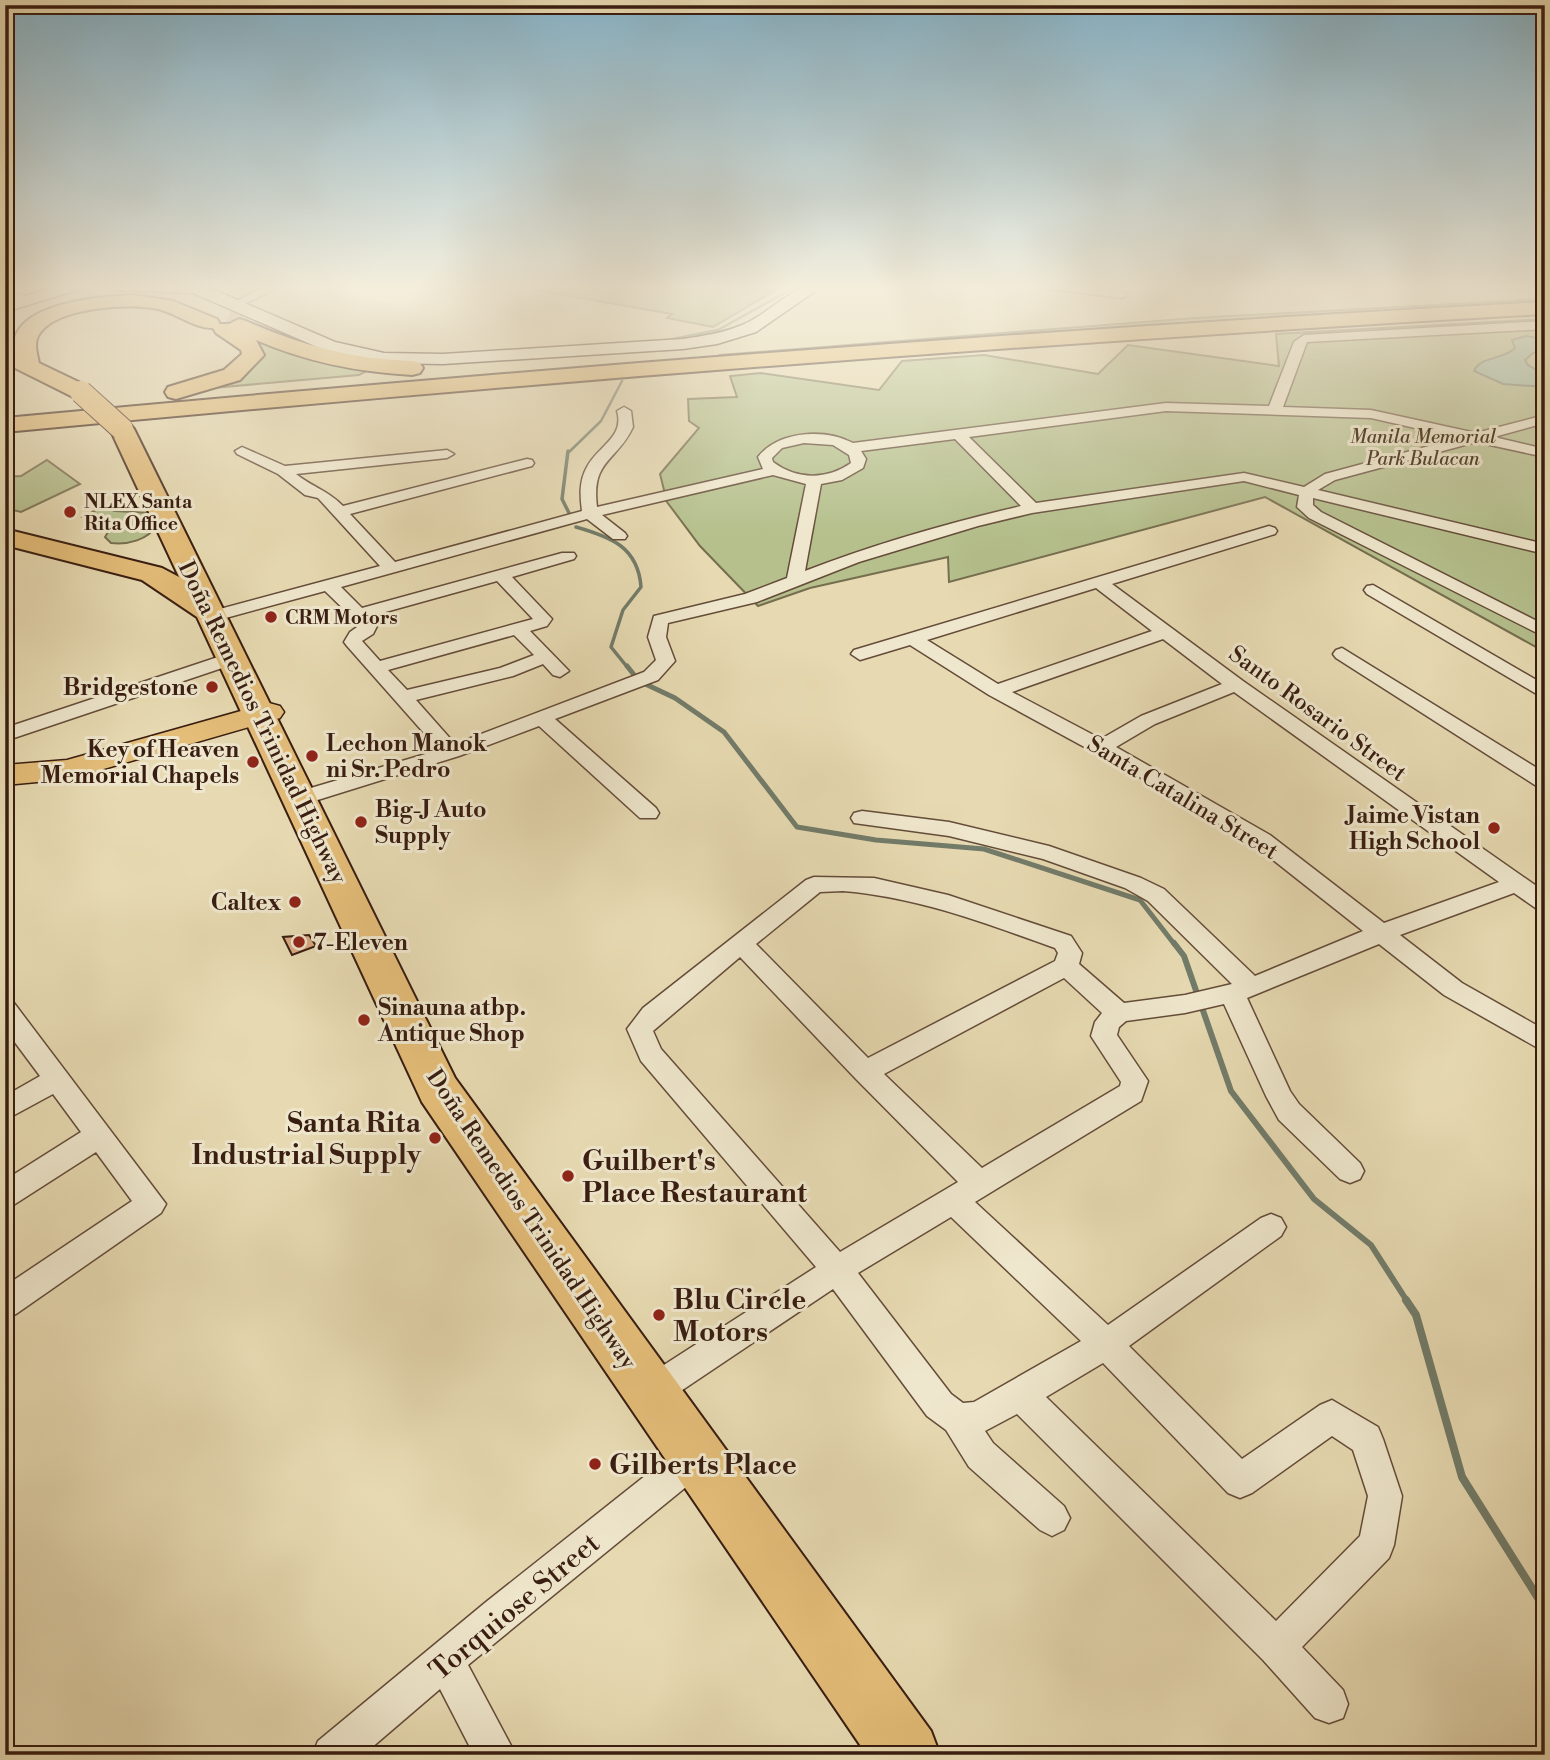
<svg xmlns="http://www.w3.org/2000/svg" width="1550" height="1760" viewBox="0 0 1550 1760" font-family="'Libre Bodoni',serif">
	<rect width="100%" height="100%" fill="#e7dab2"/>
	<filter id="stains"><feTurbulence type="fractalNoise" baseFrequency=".00286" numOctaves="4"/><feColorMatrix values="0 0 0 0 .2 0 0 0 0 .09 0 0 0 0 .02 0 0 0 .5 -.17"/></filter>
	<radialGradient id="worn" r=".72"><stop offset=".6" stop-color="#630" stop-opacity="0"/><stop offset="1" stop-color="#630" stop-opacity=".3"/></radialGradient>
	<!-- green -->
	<path fill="#b5c08d" stroke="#766e4f" stroke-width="2" d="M538 285H784L713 327 667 318 672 314 530 289Z
		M1545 299V304L722 359 720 355 1195 318Z
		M1545 319V652L1265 497 949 582 948 557 810 588 758 606 700 546 667 502 660 474 699 428 689 421 688 399 737 397 730 376 761 373 879 390 902 361 984 355 1098 374 1128 345 1279 366 1276 334Z
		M250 336 364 367 367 371 359 375 201 389 242 372Z
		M47 460 80 484 21 512 5 508V477L21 476Z
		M102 507 115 511 150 513 157 525C148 540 128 545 111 543L105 537 113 524 83 517Z"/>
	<!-- water -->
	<path fill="#98bba6" stroke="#727c6a" stroke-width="2" d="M1526 336 1545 339V351L1533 353 1525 360 1528 365 1545 375V387L1503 384 1474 371C1480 356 1504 360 1515 348L1512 340Z"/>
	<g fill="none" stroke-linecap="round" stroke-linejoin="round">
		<!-- stream-far4 -->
		<path stroke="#727c6a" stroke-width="2.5" d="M668 340 718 330 799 285
			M568 453 601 421 622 381"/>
		<!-- stream-far3 -->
		<path stroke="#727c6a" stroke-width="3.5" d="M568 451 562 499 569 513
			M576 527C611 537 638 547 641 587L623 610 611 647 628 668"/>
		<!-- stream-far2 -->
		<path stroke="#727c6a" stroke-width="5" d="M627 666 639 681 675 698 724 732 797 827 876 840 984 849 1140 900 1175 945"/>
		<!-- stream-far1 -->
		<path stroke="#727c6a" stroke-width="6" d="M1174 943 1184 956 1231 1091 1314 1199 1371 1245 1407 1301"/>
		<!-- stream -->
		<path stroke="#727c6a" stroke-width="8" d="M1406 1300 1416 1315 1462 1477 1545 1609"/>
	</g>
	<!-- building -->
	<path fill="#daab84" stroke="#381d11" stroke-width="2" d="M309 935 316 946 292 955 283 937Z"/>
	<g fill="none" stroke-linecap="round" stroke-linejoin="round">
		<!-- highway-tunnel-far1 -->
		<path stroke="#c4b492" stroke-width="22" stroke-dasharray="22 10" stroke-linecap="butt" d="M227 319 239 325"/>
		<!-- highway-tunnel -->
		<path stroke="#c4b492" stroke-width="28" stroke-dasharray="28 14" stroke-linecap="butt" d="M5 519 10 520"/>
		<!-- street casing -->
		<g stroke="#644c39" stroke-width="3">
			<path id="street" d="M267 285H282L241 306 231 304Z
				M1035 285H1069L1122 292 1128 295 1122 298 1041 288Z
				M5 290 33 298 35 300 29 303 5 297Z
				M1545 321V329L1307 342 1283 407 1371 410 1476 433 1545 415V423L1494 437 1545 449V457L1476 442 1335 480 1318 490 1545 544V554L1313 498V505L1321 512 1545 625V637L1309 518 1297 507 1299 495 1244 481 1032 513 978 526 859 562 757 602 668 623 666 637 675 661 658 680 555 719 656 808 659 813 656 818H640L539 726 459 756 308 803H294L290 798 294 793 439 750 347 646 344 642 350 632 360 625 325 591 211 622 202 617 205 613 380 566 318 498 305 495 278 474 237 454 235 451 242 447 285 466 447 450 454 454 447 458 296 474C314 488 327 490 343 506L527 459 532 460 534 463 532 466 350 514 395 562 582 511C580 496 579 481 587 467 598 446 625 437 617 411L624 407 631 411 633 427C617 462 591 459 597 507L763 469 758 457C778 431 824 428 853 443L1166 403 1269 406 1294 342 1304 335ZM1166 411 1371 418 1459 438 1325 474 1304 487 1244 473 1036 503 969 437ZM955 439 1021 506C948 523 875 544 805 571L821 484 842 480 863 468 866 459 861 451ZM804 443 833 445 849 455 851 463C827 480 797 480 773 462L772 458 782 448ZM773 475 806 484 787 578 745 594 654 616 648 637 656 660 644 672 455 744 416 700 513 676 543 664 553 675 560 677 569 671 530 631 547 626 552 619 512 577 574 559 576 556 574 553H562L362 608 341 587 587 519 613 539H625L627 536 625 533 602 515ZM497 581 533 619 380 661 362 641 373 634 378 624 371 616ZM514 635 534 655 500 668 407 690 388 670Z
				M1269 526 1275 528 1277 531 1275 534 1112 584 1243 681 1545 892V911L1537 909 1514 893 1400 935 1462 983 1545 1030V1052L1444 995 1379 944 1247 998 1290 1091 1299 1104 1360 1163 1364 1171 1360 1179 1350 1183 1340 1179 1279 1120 1266 1096 1224 1004 1185 1013 1126 1021 1119 1027 1117 1035 1148 1081 1141 1101 975 1202 1108 1325 1261 1218 1271 1214 1281 1218 1286 1227 1281 1236 1129 1346 1242 1459 1320 1405 1332 1400 1378 1427 1383 1439 1402 1496 1394 1545 1389 1558 1302 1647 1343 1690 1348 1704 1343 1718 1329 1723 1315 1718 1263 1660 1017 1414 985 1431 993 1443 1064 1506 1070 1518 1064 1530 1052 1536 1040 1530 969 1467 946 1430 927 1416 833 1289 663 1403 651 1408 639 1403 635 1392 639 1381 816 1267 641 1061 627 1029 643 1008 806 880 814 877 874 878 948 895 1071 936 1082 953 1079 964 1124 1003 1185 995 1232 984 1148 901 1125 888 1043 859 949 836 854 823 851 818 854 813 862 811 949 822 1049 846 1141 878 1164 889 1255 976 1363 931 1254 845 1156 786 989 695 910 645 860 660 851 654 854 650ZM1096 588 1152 631 998 684 927 640ZM1163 639 1222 684 1141 716 1101 739 1012 692ZM1234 692 1499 882 1384 923 1270 835 1116 747 1155 724ZM843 891C917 897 985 923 1055 948L1058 953 1055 961 868 1058 756 944 820 892ZM740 957 856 1079 958 1182 840 1252 661 1049 653 1031ZM1064 978 1102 1013 1095 1022 1091 1036 1121 1082 1120 1086 982 1168 884 1074ZM951 1217 1081 1341 974 1402 963 1403 951 1394 858 1273ZM1103 1363 1228 1493 1240 1498 1252 1493 1332 1436 1353 1450 1368 1496 1360 1536 1276 1621 1046 1397Z
				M1373 585 1545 685V699L1367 594 1364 590 1367 586Z
				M1342 648 1545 773V788L1538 787 1336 658 1333 654 1336 650Z
				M233 652 242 658 240 662 5 741V728Z
				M5 1001 14 1003 166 1204 161 1213 16 1314 5 1318V1286L132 1201 96 1152 15 1204 5 1207V1180L81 1132 53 1094 5 1120V1096L40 1076 5 1029Z
				M696 1440 708 1445 713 1457 708 1469 468 1665 516 1755H474L440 1689 363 1755H312L318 1741 486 1602 684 1445Z"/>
		</g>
		<!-- secondary casing -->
		<g stroke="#381d11" stroke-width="3">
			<path id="secondary" d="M62 285H87L84 288 5 312V302Z
				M107 285H203L335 342 384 353 443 354 683 339C703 336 723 333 742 325 772 313 788 285 824 285L756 332 717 344 683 349 443 364 384 363 324 350 193 293 115 290Z"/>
		</g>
		<!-- primary casing -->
		<g stroke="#381d11" stroke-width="3">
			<path id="primary" d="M269 703 280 706 284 712 280 718 69 779 5 785V765L67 760Z"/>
		</g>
		<!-- highway casing -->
		<g stroke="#381d11" stroke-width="4">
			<path id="highway" d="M134 295 173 301 217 319 220 324H229L239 319 246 321C301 345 352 359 412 361L420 363 423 368 420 373 412 375C357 372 307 362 256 340L264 355 240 380 176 399 168 397 165 392 168 387 224 370 242 354 241 350 216 333 213 328C195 329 176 313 158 309 130 303 58 307 40 333 33 342 37 353 39 363L89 387 92 392 89 397H73L5 363V350L15 352C5 303 103 296 134 295Z
				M1545 302V314C1031 343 518 383 5 432V418C518 370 1031 330 1545 302Z
				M122 422 130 424 134 429 455 1078 931 1731 940 1755H867L422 1102 197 617 142 580 5 545V529L162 568 179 577 110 429 114 424Z"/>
		</g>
		<!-- street -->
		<use href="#street" fill="#efe7cd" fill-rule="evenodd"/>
		<!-- secondary -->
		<use href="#secondary" fill="#efe7cd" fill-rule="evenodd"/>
		<!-- primary -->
		<use href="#primary" fill="#e4bd79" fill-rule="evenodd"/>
		<!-- highway -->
		<use href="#highway" fill="#e4bd79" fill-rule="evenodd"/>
		<!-- highway-bridge casing -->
		<g stroke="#381d11" stroke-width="24" stroke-linecap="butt">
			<path id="highway-bridge" d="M81 392 122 429"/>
		</g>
		<!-- highway-bridge -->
		<use href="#highway-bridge" stroke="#e4bd79" stroke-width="22"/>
	</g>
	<!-- sky -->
	<linearGradient id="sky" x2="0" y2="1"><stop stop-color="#88b7ce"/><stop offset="0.54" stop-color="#f4eedc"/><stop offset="1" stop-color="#f4eedc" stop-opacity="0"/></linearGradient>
	<rect width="1550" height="532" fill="url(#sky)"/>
	<!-- markers -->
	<g fill="#8f2418" stroke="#efe7cd" stroke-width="2.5">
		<circle cx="70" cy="512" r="7"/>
		<circle cx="271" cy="617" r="7"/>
		<circle cx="212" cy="687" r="7"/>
		<circle cx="312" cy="756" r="7"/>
		<circle cx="253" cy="762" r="7"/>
		<circle cx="361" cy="822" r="7"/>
		<circle cx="1494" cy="828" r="7"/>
		<circle cx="295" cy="902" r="7"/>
		<circle cx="299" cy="942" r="7"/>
		<circle cx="364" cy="1020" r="7"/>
		<circle cx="435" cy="1138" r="7"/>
		<circle cx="568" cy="1176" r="7"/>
		<circle cx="659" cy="1315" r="7"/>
		<circle cx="595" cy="1464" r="7"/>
	</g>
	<g text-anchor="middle" stroke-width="6" stroke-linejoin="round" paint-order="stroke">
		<!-- far-park labels -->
		<g font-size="19" font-style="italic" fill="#574630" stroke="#efe7cd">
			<text x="1423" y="443">Manila Memorial<tspan x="1423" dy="22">Park Bulacan</tspan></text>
		</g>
		<!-- far-poi labels -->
		<g font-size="19" font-weight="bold" fill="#381d11" stroke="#efe7cd" text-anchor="start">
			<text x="84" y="508">NLEX Santa<tspan x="84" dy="22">Rita Office</tspan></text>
			<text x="285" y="624">CRM Motors</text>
		</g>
		<!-- poi labels -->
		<g font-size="23" font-weight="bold" fill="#381d11" stroke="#efe7cd" text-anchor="end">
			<text x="198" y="695">Bridgestone</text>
			<text x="326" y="751" text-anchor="start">Lechon Manok<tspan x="326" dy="26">ni Sr. Pedro</tspan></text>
			<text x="239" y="757">Key of Heaven<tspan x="239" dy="26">Memorial Chapels</tspan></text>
			<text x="375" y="817" text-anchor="start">Big-J Auto<tspan x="375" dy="26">Supply</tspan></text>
			<text x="1480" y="823">Jaime Vistan<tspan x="1480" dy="26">High School</tspan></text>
			<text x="281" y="910">Caltex</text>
			<text x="313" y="950" text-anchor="start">7-Eleven</text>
			<text x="378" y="1015" text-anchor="start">Sinauna atbp.<tspan x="378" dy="26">Antique Shop</tspan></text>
		</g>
		<!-- street labels -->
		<g font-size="23" fill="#381d11" stroke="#efe7cd">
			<text transform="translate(1318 713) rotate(36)" y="8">Santo Rosario Street</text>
			<text transform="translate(263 722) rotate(64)" y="8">Doña Remedios Trinidad Highway</text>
			<text transform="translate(1183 797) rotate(31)" y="8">Santa Catalina Street</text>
			<text transform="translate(532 1219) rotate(56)" y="8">Doña Remedios Trinidad Highway</text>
		</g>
		<!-- near-poi labels -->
		<g font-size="28" font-weight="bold" fill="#381d11" stroke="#efe7cd" text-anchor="start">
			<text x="421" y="1132" text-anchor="end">Santa Rita<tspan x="421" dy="32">Industrial Supply</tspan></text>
			<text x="582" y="1170">Guilbert's<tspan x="582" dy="32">Place Restaurant</tspan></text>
			<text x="673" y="1309">Blu Circle<tspan x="673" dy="32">Motors</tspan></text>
			<text x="609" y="1474">Gilberts Place</text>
		</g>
		<!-- near-street labels -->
		<g font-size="28" fill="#381d11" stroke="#efe7cd">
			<text transform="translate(514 1606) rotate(-40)" y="10">Torquiose Street</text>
		</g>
	</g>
	<!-- margin -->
	<rect width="1550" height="1760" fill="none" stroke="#e7dab2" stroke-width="28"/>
	<rect x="7" y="7" width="1536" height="1746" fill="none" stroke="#381d11" stroke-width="3.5"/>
	<rect x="14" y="14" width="1522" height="1732" fill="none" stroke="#381d11" stroke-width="2"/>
	<rect width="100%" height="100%" filter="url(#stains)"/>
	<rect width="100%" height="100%" fill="url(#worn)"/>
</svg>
